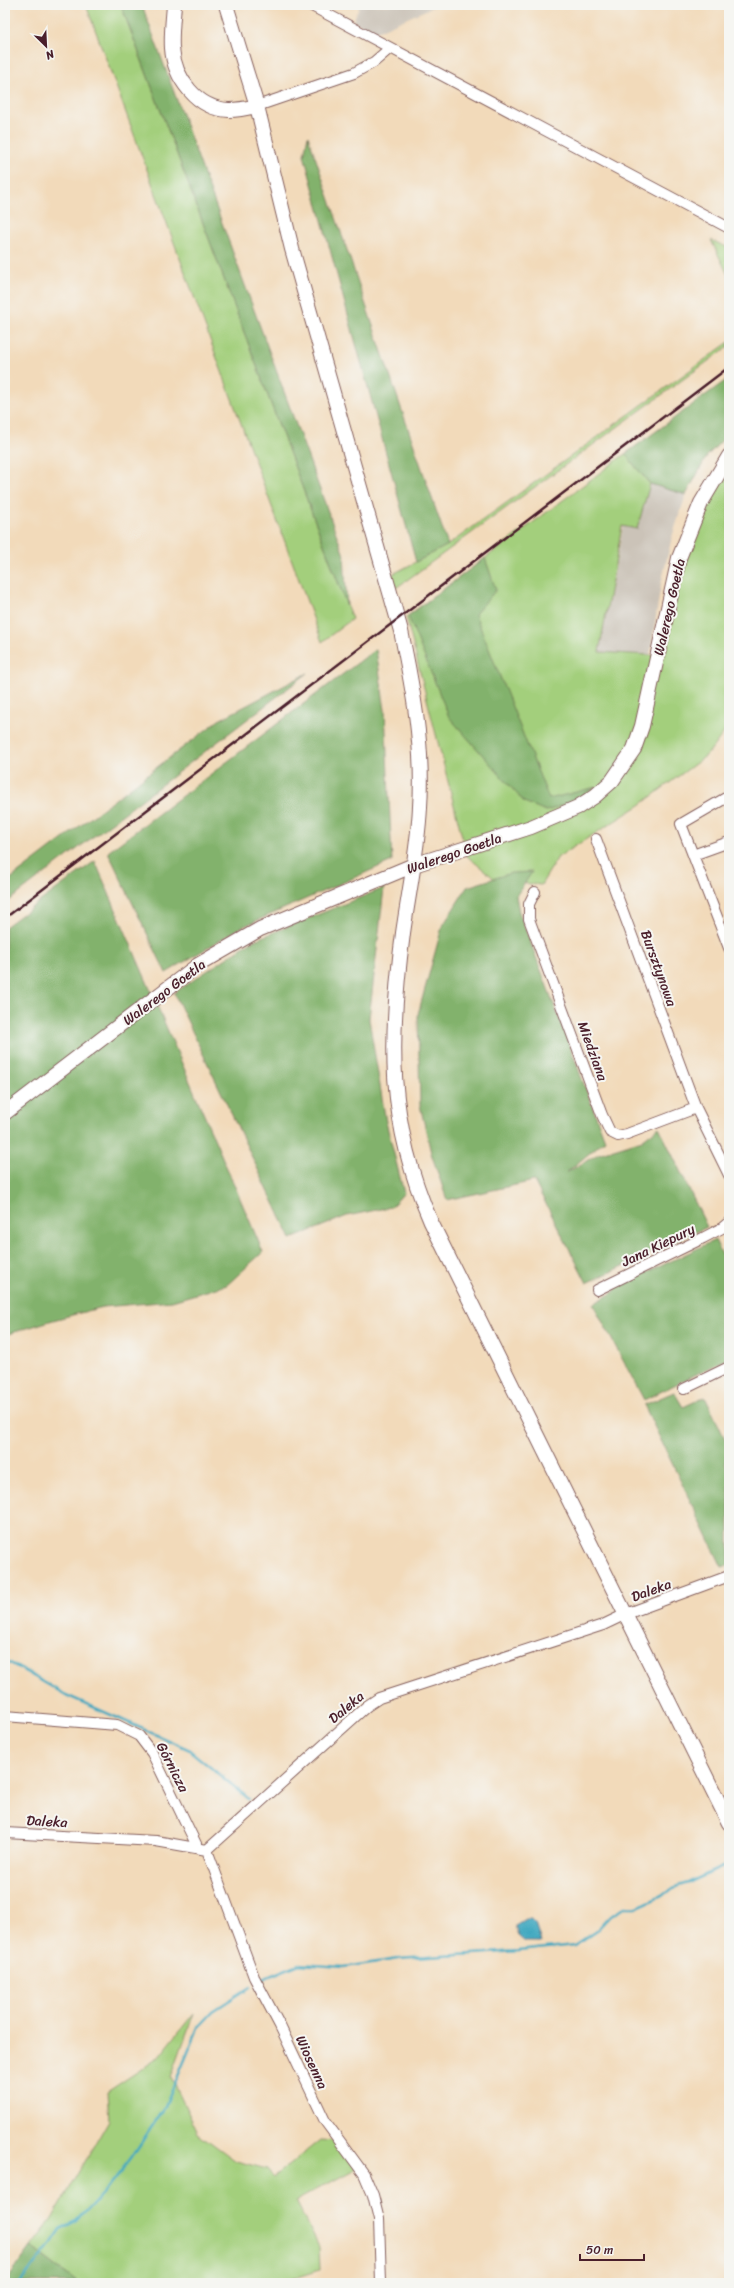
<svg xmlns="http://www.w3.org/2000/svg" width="734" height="2288" viewBox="0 0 734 2288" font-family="Sriracha,sans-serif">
	<rect width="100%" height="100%" fill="#f6f6f2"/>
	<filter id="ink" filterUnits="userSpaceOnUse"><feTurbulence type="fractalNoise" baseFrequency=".025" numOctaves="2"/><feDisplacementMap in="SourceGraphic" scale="8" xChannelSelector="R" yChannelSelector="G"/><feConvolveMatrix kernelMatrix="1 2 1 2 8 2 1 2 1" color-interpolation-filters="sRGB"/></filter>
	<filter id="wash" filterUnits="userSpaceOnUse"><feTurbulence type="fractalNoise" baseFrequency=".012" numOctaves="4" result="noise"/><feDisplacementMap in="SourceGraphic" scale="16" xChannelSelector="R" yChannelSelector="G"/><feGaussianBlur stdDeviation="0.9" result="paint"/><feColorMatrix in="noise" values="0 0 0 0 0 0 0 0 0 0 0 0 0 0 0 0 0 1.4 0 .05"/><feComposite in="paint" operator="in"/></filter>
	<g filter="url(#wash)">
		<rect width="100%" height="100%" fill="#f2daba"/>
		<!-- industrial -->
		<path fill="#cbc3b8" d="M360 5H437L374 33 353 21Z
			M650 484 686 495 672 537 661 584 650 655 599 652 623 526 637 528Z"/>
		<!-- green -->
		<path fill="#a3cf7c" stroke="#767754" d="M86 5H121L352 619 322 642Z
			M711 240 729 248V277Z
			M729 342V346L396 588 391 575 448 545Z
			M625 454 650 484 637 529 622 526 599 652 665 656 685 552 729 465V726L707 755 640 805 558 857 541 885 496 880 467 856 406 617Z
			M194 2013 171 2077 198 2133 236 2161 267 2169 274 2177 320 2140 334 2141 357 2168 296 2201 319 2247 320 2270 280 2283H78L31 2247 52 2219 109 2120 107 2092 158 2058Z"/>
		<!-- forest -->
		<path fill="#82b26c" stroke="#66684c" d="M121 5H142L344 555 347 606Z
			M308 136 448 545 416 562 304 155Z
			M729 378V433L707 456 686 495 650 484 625 454Z
			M485 558 496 590 475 614 549 799 596 787 578 798 553 809 546 811 524 802 449 717 408 616Z
			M376 649 385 710 392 861 240 928 166 973 108 852Z
			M308 673 5 904V883L219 720Z
			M95 861 263 1252 227 1285 172 1301 103 1307 53 1320 5 1335V927Z
			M532 872 516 896 519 912 605 1140 566 1173 598 1154 642 1140 659 1127 707 1227 587 1283 534 1181 447 1200 431 1153 420 1105 418 1014 442 927 467 887 511 873Z
			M384 888 369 1019 386 1122 404 1193 391 1207 347 1216 291 1239 174 993 252 941Z
			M715 1240 729 1269V1358L644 1400 593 1304 614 1292 617 1287Z
			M674 1392 683 1407 705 1397 728 1445 725 1463 729 1474V1565L722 1567 644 1405Z
			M31 2247 78 2283H5Z"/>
		<!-- water -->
		<path fill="#3fa8c0" stroke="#446476" d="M525 1919H531L535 1923 541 1942H525L518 1936 515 1925Z"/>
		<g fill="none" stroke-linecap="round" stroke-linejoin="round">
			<!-- stream -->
			<path stroke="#3fa8c0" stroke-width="2.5" d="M5 1660 66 1695 188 1749 249 1799
				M260 1980 299 1964 344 1967 398 1959 518 1951 575 1945 596 1931 610 1916 624 1908H635L662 1896 672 1888 688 1883 729 1864
				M20 2283 50 2245 60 2229 77 2221 111 2184 131 2158 165 2107 199 2026 213 2011 250 1987"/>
		</g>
	</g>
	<g filter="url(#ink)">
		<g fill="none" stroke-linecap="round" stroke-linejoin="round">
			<!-- street casing -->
			<g stroke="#85605d" stroke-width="12">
				<path id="street" d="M310 5 729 228
					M257 106 354 73 374 62 389 49
					M596 839 696 1108 729 1175
					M729 842 693 855 729 948
					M693 855 681 824 729 796
					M535 892 529 904V919L602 1115 610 1132 618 1136 627 1134 696 1108
					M597 1290 703 1238 722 1228 729 1222
					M684 1389 729 1367
					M5 1716 117 1725 139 1736 152 1753 198 1848
					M5 1833 156 1841 207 1850 367 1706 379 1698 603 1625 626 1614 729 1576
					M207 1850 254 1977 280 2026 325 2121 364 2174 373 2195 379 2219 381 2283"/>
			</g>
			<!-- secondary casing -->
			<g stroke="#85605d" stroke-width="16">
				<path id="secondary" d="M174 5C173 19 171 34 172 48 174 78 197 109 229 110 238 110 248 108 257 106
					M226 5 257 106 292 249 401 631C413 689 424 747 420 807 418 849 409 891 403 933 389 1040 387 1121 431 1222L729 1823
					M5 1113 198 965 260 929 414 865 531 827 578 807 595 796 612 781 634 749 642 726 679 558 701 503 729 456"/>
			</g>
			<!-- street -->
			<use href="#street" stroke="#fff" stroke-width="10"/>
			<!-- secondary -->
			<use href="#secondary" stroke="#fff" stroke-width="14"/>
			<!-- rail -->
			<path stroke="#4a1f2b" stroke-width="2.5" d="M5 918 729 367"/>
		</g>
	</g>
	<g text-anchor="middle" stroke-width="4" stroke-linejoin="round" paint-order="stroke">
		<!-- street labels -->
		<g font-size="14" fill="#4a1f2b" stroke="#f6f6f2">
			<text transform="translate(669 607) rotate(-77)" y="5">Walerego Goetla</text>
			<text transform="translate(454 853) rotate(-19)" y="5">Walerego Goetla</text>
			<text transform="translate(659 968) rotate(70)" y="5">Bursztynowa</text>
			<text transform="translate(164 992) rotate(-37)" y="5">Walerego Goetla</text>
			<text transform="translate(593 1051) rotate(70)" y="5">Miedziana</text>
			<text transform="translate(658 1245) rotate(-26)" y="5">Jana Kiepury</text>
			<text transform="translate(651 1590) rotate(-20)" y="5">Daleka</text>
			<text transform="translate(346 1707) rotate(-40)" y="5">Daleka</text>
			<text transform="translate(173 1767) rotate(63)" y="5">Górnicza</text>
			<text transform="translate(47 1821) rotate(3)" y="5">Daleka</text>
			<text transform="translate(312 2062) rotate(65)" y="5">Wiosenna</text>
		</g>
	</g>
	<!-- margin -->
	<rect width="734" height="2288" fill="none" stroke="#f6f6f2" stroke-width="20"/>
	<!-- north arrow -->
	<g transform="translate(46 46) rotate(156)" stroke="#f6f6f2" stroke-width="3" paint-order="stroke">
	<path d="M0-3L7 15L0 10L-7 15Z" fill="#4a1f2b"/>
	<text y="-6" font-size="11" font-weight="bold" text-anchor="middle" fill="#4a1f2b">N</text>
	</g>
	<!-- scale -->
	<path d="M580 2254v6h64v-6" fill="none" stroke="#4a1f2b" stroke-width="2"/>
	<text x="586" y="2254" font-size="12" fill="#4a1f2b" stroke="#f6f6f2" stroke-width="3" paint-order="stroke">50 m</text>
</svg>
